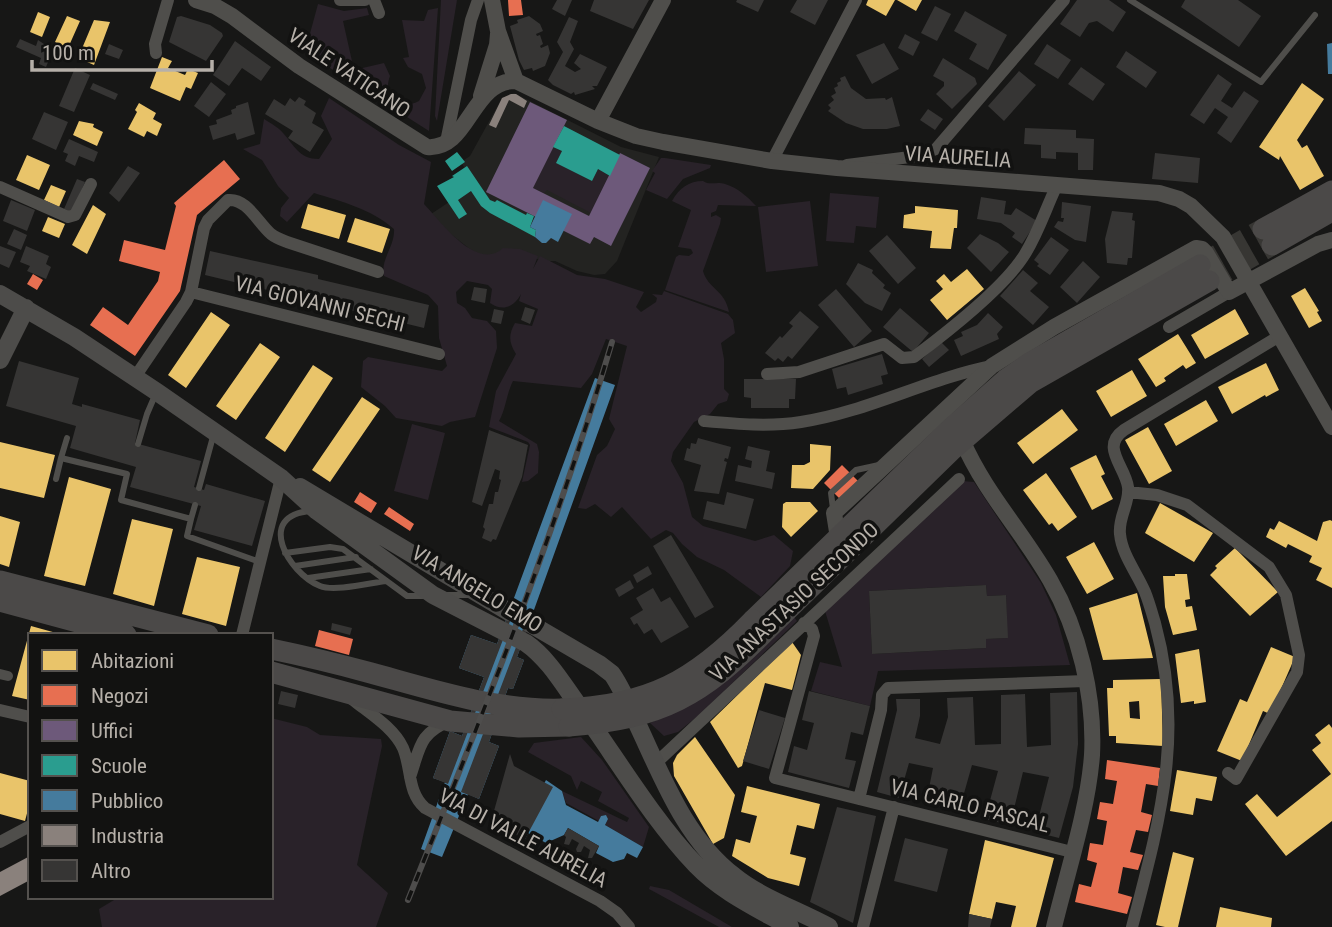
<svg xmlns="http://www.w3.org/2000/svg" width="1332" height="927" viewBox="0 0 1332 927" font-family="'Roboto Condensed',sans-serif">
	<rect width="100%" height="100%" fill="#171716"/>
	<!-- built -->
	<path fill="#232321" d="M514 93 621 147 659 157 617 261 605 274 594 275 577 271 555 261H542L514 250 493 258 476 254 428 216 475 185 461 162 470 156 502 98Z"/>
	<!-- green -->
	<path fill="#292229" fill-rule="evenodd" d="M441 0H457L437 121 435 116Z
		M318 4 344 11 367 8 369 15 343 21 354 70 384 63 390 76C382 96 400 111 419 101L426 88 422 74 408 67 403 58 409 57 402 20 424 21 428 10 438 8 429 131 305 52Z
		M329 98 399 145 431 162 424 204C441 222 477 272 503 248L520 249 538 256 533 269 540 256 577 275 605 279 644 292 636 307 641 312 656 302 657 298 652 294 662 295 664 291 728 314 733 320 735 333 721 343 724 359V389L729 394 727 401 718 404 710 414 694 422 673 452 671 461 683 483 692 517 703 526 755 541 774 535 793 551 790 566 761 597 724 570 697 557 682 544 673 533 666 530 651 539 622 507 611 517 595 504 586 509 578 508 597 455 607 446 615 429 609 419 627 346 606 339 592 374 581 388 513 381C506 395 506 409 499 421L537 444 539 452 538 473 528 481 522 482 530 445 528 442 489 427 496 391 516 354C509 343 508 335 515 323L532 326 538 309 519 301 521 294C514 307 503 312 490 303L492 289 488 285 467 281 456 292 457 303 465 308 472 318 487 321 496 331 497 348 475 417 450 422 442 426 396 418 385 406 361 387 363 361 368 357 442 371 447 366 439 338 438 306 428 295 384 276C380 259 395 247 394 229 371 209 343 202 314 193L287 222 280 216 281 208 289 198 278 186 262 160 243 149 260 144 264 119C270 123 278 127 283 133 294 145 299 159 319 159L332 139 321 116Z
		M553 147 562 152 557 163 591 181 598 169 610 176 591 213 547 190 544 193 533 188Z
		M661 158H665L711 165 710 168 683 179 667 199 646 190 655 173 652 171Z
		M703 181C711 186 716 181 725 184 738 188 748 197 756 206L718 205 716 211 711 213V217L716 215 721 218 720 224 703 271C708 289 725 290 729 312L665 290 676 257 679 255 689 256 693 253 691 249 678 247 691 210 672 201C679 188 689 181 703 181Z
		M830 193 879 197 876 228 856 226 854 243 826 241Z
		M810 201 818 266 766 272 758 207Z
		M412 424 445 433 428 500 394 491Z
		M962 481 974 482 1041 583 1056 615 1070 665 878 671 870 706 811 691 820 662 842 667 825 611ZM986 585 987 596 1006 595 1007 638 986 639V648L872 654 869 591Z
		M794 617 797 621 698 716 678 732 664 736 650 723 683 708Z
		M271 718 307 727 320 735 381 739 382 746 357 865 388 893 376 927H102L99 909 119 897H271Z
		M581 737 602 760 649 827 643 847 605 825 608 819 606 815 601 816 599 821 566 803 562 791 627 822 629 818 598 801 602 792 581 781 577 790 571 776 528 752 534 743Z
		M650 886 669 890 732 927H719L649 889Z"/>
	<!-- homes -->
	<path fill="#e9c46a" fill-rule="evenodd" d="M868 0H895L886 16 866 5Z
		M897 0H922L916 11Z
		M38 12 50 17 42 37 30 32Z
		M67 16 80 21 68 48 55 42Z
		M94 20 110 22 94 65 78 58Z
		M162 57 172 61 168 68 185 75 188 69 198 73 191 89 186 87 180 101 150 88Z
		M1302 83 1324 99 1297 140 1302 148 1307 145 1324 176 1300 190 1280 156 1279 160 1259 147Z
		M139 103 156 113 153 119 162 124 157 136 147 131 144 137 128 129 137 112 135 110Z
		M79 121 94 124 93 127 103 132 97 146 73 135Z
		M27 155 50 165 39 190 16 180Z
		M51 185 66 191 59 207 44 200Z
		M308 204 346 215 339 239 301 228Z
		M93 205 106 214 87 254 72 245Z
		M915 206 958 210 957 228H954L951 249 930 248 932 231 903 228 904 215 915 213Z
		M48 217 65 224 59 238 42 231Z
		M355 218 390 229 382 253 347 242Z
		M967 269 984 289 947 320 930 300 943 289 936 281 944 274 951 282Z
		M1305 288 1319 311 1317 312 1322 321 1309 328 1291 296Z
		M1235 309 1249 334 1205 359 1191 335Z
		M211 312 230 325 186 388 168 375Z
		M1178 334 1196 363 1186 369 1183 365 1164 378 1166 381 1156 387 1138 359Z
		M260 343 280 357 236 420 216 406Z
		M1266 363 1279 390 1266 397 1265 395 1232 414 1218 387Z
		M313 365 333 378 285 452 265 438Z
		M1132 370 1147 396 1111 417 1096 391Z
		M362 397 380 409 330 482 312 470Z
		M1206 400 1218 421 1176 446 1164 424Z
		M1062 409 1078 430 1033 464 1017 443Z
		M1148 427 1172 471 1149 484 1125 440Z
		M0 442 55 455 44 498 0 488Z
		M810 444 831 446 830 470 813 489 791 488 792 465H804L810 462Z
		M1096 455 1105 474 1101 476 1113 499 1092 510 1070 468Z
		M1046 473 1077 517 1058 531 1052 523 1049 525 1023 490Z
		M69 477 111 489 85 586 44 576Z
		M786 502H810L818 511 791 537 782 527 783 504Z
		M1160 503 1213 533 1194 562 1145 533Z
		M0 516 20 522 9 567 0 564Z
		M132 519 173 529 154 606 113 594Z
		M1330 520 1332 521V588L1316 580 1322 568 1309 562 1312 556 1288 544 1286 548 1266 537 1270 528 1274 530 1279 521 1317 541 1323 522Z
		M1094 542 1114 579 1087 594 1066 557Z
		M1235 548 1278 592 1250 616 1210 575 1217 568 1215 566Z
		M197 557 240 567 226 626 182 614Z
		M1175 574H1187L1190 599 1185 600 1186 607 1192 606 1197 630 1173 635 1165 607 1163 576H1175Z
		M1137 593 1153 658 1103 660 1089 608Z
		M31 626 60 634 30 635V700L12 696Z
		M792 642 801 655 792 690 765 683 742 766 738 768 710 722Z
		M1271 647 1295 657 1270 714 1263 711 1242 761 1217 751 1240 699 1247 702Z
		M1199 649 1206 702 1194 704V701L1181 703 1175 654Z
		M1161 679 1163 746 1116 743V736H1109L1107 688H1113V680ZM1139 701 1140 719 1130 718 1129 702Z
		M1329 724 1332 728V821L1286 856 1245 804 1257 794 1277 817 1331 774 1312 750 1321 743 1315 735Z
		M695 737 735 795 724 838 713 844 674 776 673 763 677 755Z
		M1177 770 1217 777 1212 801 1196 798 1193 815 1170 811Z
		M0 773 30 781V802L25 821 0 814Z
		M747 786 820 804 814 829 797 825 790 854 806 858 799 886 768 878 732 856 736 839 750 843 757 816 741 812Z
		M985 840 1054 858 1036 927H1011L1016 906 996 902 992 919 969 914Z
		M1173 852 1194 858 1178 927H1165L1156 925Z
		M1220 907 1272 918 1271 927H1216Z"/>
	<!-- shops -->
	<path fill="#e76f51" d="M508 0H521L523 15 509 16Z
		M224 160 240 179 197 215 180 291 135 356 90 325 103 307 128 325 158 281 160 272 119 261 124 240 165 250 176 206 174 203Z
		M33 274 43 280 37 290 27 284Z
		M842 465 858 481 840 499 824 483Z
		M360 492 377 503 371 513 354 502Z
		M389 507 414 524 410 531 384 514Z
		M319 630 353 639 349 655 315 646Z
		M1107 760 1160 768 1158 786 1146 784 1141 812 1152 815 1148 832 1136 830 1130 852 1143 855 1138 870 1123 867 1118 893 1132 897 1127 914 1075 902 1079 884 1091 887 1097 863 1087 860 1090 843 1103 845 1107 821 1097 819 1100 802 1113 804 1117 781 1105 779Z"/>
	<!-- offices -->
	<path fill="#6d597a" d="M530 102 567 120 533 188 589 216 620 153 650 168 611 246 594 237 590 244 486 192Z"/>
	<!-- schools -->
	<path fill="#2a9d8f" d="M564 126 620 155 610 176 598 169 592 181 556 163 562 151 553 147Z
		M457 152 465 162 452 171 445 161Z
		M467 166 490 200 495 202 497 200 526 215 527 213 534 216 530 227 536 230 535 237 490 213 481 206 471 191 458 200 467 214 459 219 437 186 454 177 452 176Z"/>
	<!-- public -->
	<path fill="#457b9d" d="M1332 43V74H1328L1327 44Z
		M543 200 572 214 558 242 551 238 546 243H542L535 237 536 230 530 227Z
		M595 378 615 385 517 657 524 660 513 689 508 688 489 742 499 746 479 799 468 794 442 857 421 849 445 782 433 778 450 731 462 736 484 677 459 668 471 635 497 644Z
		M546 780 562 791 566 805 598 822 601 816 606 815 608 819 605 825 643 847 637 858 627 853 624 859 613 862 596 853 599 846 568 828 564 835 546 843 528 833 525 839 517 835Z"/>
	<!-- industry -->
	<path fill="#8a817c" d="M511 94H516L527 101 524 108 509 100 496 128 489 125 502 98Z
		M30 856V880L0 896V872Z"/>
	<!-- building -->
	<path fill="#363534" d="M557 0H572L565 16 552 9Z
		M594 0H649L633 29 590 11Z
		M737 0H764L758 12 736 2Z
		M797 0H828L815 25 790 12Z
		M1077 0H1109L1126 12 1113 32 1097 21 1089 23 1080 37 1060 24Z
		M1185 0H1238L1261 16 1239 47 1181 7Z
		M935 6 951 14 937 41 921 33Z
		M965 11 1007 35 988 70 969 59 977 44 954 31Z
		M181 16 210 25 222 33 223 36 206 61 169 42 177 17Z
		M529 16 540 24 543 31 536 34 537 36 540 35 543 44 540 46 541 48 548 45 550 53 545 66 533 71 532 68 524 70 519 60 510 26 518 23 517 20Z
		M569 17 578 21 570 42 574 49 565 66 575 72 581 69 574 63 580 54 607 67 597 86H592L595 89 575 95 574 92 571 94 553 85 548 80 563 52 557 42Z
		M905 34 920 42 913 56 898 48Z
		M20 39 36 46 38 40 53 50 46 67 39 64 41 58 16 47Z
		M235 41 271 67 261 81 242 68 229 86 213 75Z
		M884 43 899 69 872 84 856 55Z
		M109 44 123 50 119 59 105 54Z
		M1047 44 1071 60 1058 79 1034 64Z
		M1126 51 1157 72 1146 88 1116 67Z
		M943 58 975 78 977 84 952 109 936 94 944 86V82L933 76Z
		M1081 67 1105 84 1093 101 1068 84Z
		M75 68 90 75 74 112 59 106Z
		M1019 71 1036 85 1004 121 988 106Z
		M1218 74 1232 84 1221 101 1232 108 1244 91 1259 101 1231 143 1217 133 1228 117 1215 108 1204 124 1190 115Z
		M845 76 851 88 866 99 885 98 886 100 892 97 900 126 887 129H863L846 123 828 111 831 108 828 105 834 100 831 96 836 93 834 88 838 86 837 83 841 81 840 78Z
		M211 82 226 94 209 117 194 106Z
		M93 83 118 94 115 100 90 89Z
		M299 97 306 101 304 105 316 113 312 123 324 130 310 152 288 138 293 131 265 114 274 99 285 106 290 98 295 102Z
		M248 102 255 134 237 140 235 133 213 140 209 126 217 124 216 120 232 114 231 110 236 108V106Z
		M928 109 943 119 935 130 920 120Z
		M44 112 68 122 56 150 32 139Z
		M1025 128 1076 130V138L1094 139 1093 170H1078V153L1056 152V159L1041 158V145L1024 144Z
		M69 139 98 152 94 162 79 156 75 166 65 161 68 154 63 152Z
		M1155 153 1200 158 1198 183 1152 179Z
		M128 166 140 173 119 202 109 193Z
		M77 179 85 182 72 212 64 209Z
		M981 197 1006 201 1004 214 1011 215 1016 208 1037 221 1022 244 1012 237 1015 233 1001 223 977 219Z
		M11 200 35 210 27 231 3 221Z
		M1062 202 1091 206 1086 242 1075 240 1054 227 1058 221 1063 222 1064 218H1061Z
		M1112 211 1133 213 1132 220 1135 221 1132 258H1128L1127 265 1107 263 1105 239Z
		M14 229 27 235 21 250 7 244Z
		M980 234 998 243 1009 252 991 272 967 248Z
		M887 235 916 268 898 284 869 251Z
		M1051 237 1069 250 1050 275 1037 266 1039 264 1034 260Z
		M0 246 16 252 9 268 0 264Z
		M26 246 49 256 46 264 51 267 46 279 27 271 30 266 20 262Z
		M210 251 318 275V279L429 305 424 328 205 275Z
		M1083 261 1100 277 1077 303 1060 287Z
		M858 263 873 270 872 273 885 285 883 288 891 293 882 311 865 303 846 284Z
		M1023 270 1038 283 1030 291 1049 307 1033 325 1000 296Z
		M474 287 487 289 485 303 471 300Z
		M836 289 872 331 854 347 818 305Z
		M525 307 535 310 530 324 521 320Z
		M900 308 929 333 913 352 883 327Z
		M494 309 504 311 501 324 491 322Z
		M800 311 819 327 792 359 788 356 783 362 778 358 775 361 765 353 780 336 782 338 793 326 789 323Z
		M988 313 1003 327 997 334 999 339 961 356 954 340 963 336 961 332 977 325Z
		M941 342 949 350 929 367 922 359Z
		M882 354 888 374 881 376 883 384 848 395 846 387 837 389 832 369Z
		M19 361 79 378 72 404 82 407V404L140 420 135 443 201 461 194 487 204 490 206 484 265 501 252 546 194 530 201 506 130 487 136 467 70 448 76 426 6 406Z
		M744 379H796L795 399H789V408H751V398L744 397Z
		M489 430 528 445 522 477 496 540 493 539 491 542 482 538 485 529 483 527 489 504H493L495 492H498L501 480 499 479 500 471 495 469 482 506 472 502Z
		M698 438 731 447 728 459 725 458 724 461 727 462 719 494 694 491 701 465 684 460 687 448 690 449 691 443 696 444Z
		M748 446 770 451 766 471 775 473 772 489 735 481 738 465 751 468 752 461 745 459Z
		M727 492 754 499 746 529 703 519 707 501 724 505Z
		M671 535 714 607 695 618 653 546Z
		M648 566 652 574 637 583 633 575Z
		M630 580 634 588 619 597 615 589Z
		M986 585 987 596 1006 595 1008 638 986 639V648L872 654 869 591Z
		M653 588 661 602 670 597 689 627 661 643 652 629 644 634 637 623 634 625 630 618 643 610 636 598Z
		M511 606 515 608 448 784 433 778 450 731 462 736 484 677 459 668 471 635 497 644Z
		M529 613 533 615 517 657 524 660 513 689 508 688 489 742 499 746 479 799 461 792Z
		M332 623 352 628 350 635 331 630Z
		M281 691 298 695 295 708 278 704Z
		M809 691 870 706 863 735 851 732 845 759 856 761 849 788 788 772 794 746 807 750 814 723 802 720Z
		M1077 692 1078 744 1073 787 1059 838 1035 832 1049 777 1023 772 1010 825 985 819 998 771 972 765 959 811 926 803 933 768 909 763 899 798 877 792 897 710 896 699H920V716L915 738 940 744 948 717 947 698 973 697 975 745 1001 744V695L1025 694 1027 747 1051 745 1050 693Z
		M759 710 785 718 769 769 743 761Z
		M510 754 514 766 553 787 525 839 503 828 499 832 490 825Z
		M837 807 876 816 853 923 810 902Z
		M568 828 599 846 592 858H588L590 850 584 846 581 852H577L576 849 579 843 572 839 569 845 564 844 566 837 564 835Z
		M905 838 948 849 937 892 894 881Z
		M969 914 992 919 990 927H968Z"/>
	<g fill="none" stroke-linecap="round" stroke-linejoin="round">
		<!-- primary-tunnel -->
		<path stroke="#373633" stroke-width="21" stroke-dasharray="21 10" stroke-linecap="butt" d="M1200 265 1263 229
			M1209 281 1272 245"/>
		<!-- service -->
		<path stroke="#4f4e4b" stroke-width="6" d="M1130 0 1261 82 1315 15
			M67 438 61 458 127 474 121 500 191 519 187 536 260 562
			M138 444 147 414 156 393
			M56 479 61 458
			M199 488 214 433
			M833 509 831 493 856 470 879 465
			M311 511C255 515 288 573 320 586 334 592 370 583 386 581
			M191 519 195 505
			M285 553 330 547 343 549 407 596H427
			M295 566 356 557
			M308 578 371 569
			M445 595H469"/>
		<!-- pedestrian -->
		<path stroke="#4f4e4b" stroke-width="10" d="M0 674 8 676"/>
		<!-- minor -->
		<path stroke="#4f4e4b" stroke-width="12" d="M340 0H365
			M374 0 379 13
			M156 53 155 44 168 0
			M446 142 471 20 478 0
			M772 161 856 0
			M847 165 918 156 936 149 1064 0
			M0 187 68 217 75 215 91 184
			M191 292 439 354
			M1169 327 1229 292
			M767 374 799 372 884 344 902 358 914 357C946 333 1005 287 1025 254 1039 231 1046 208 1057 185
			M135 377 186 302 191 292 204 228 208 220 228 200C247 198 258 223 271 234 276 238 282 240 287 242L378 272
			M704 421C737 424 769 427 801 422 867 412 927 379 992 366
			M1128 492 1157 495 1187 505 1269 567 1286 595 1299 655 1297 672 1236 779 1228 773
			M804 623 812 629 814 636 775 778 1072 852
			M242 635 281 478
			M352 699C369 713 393 727 403 748 412 769 407 792 425 808L600 901 617 913 629 927
			M0 710 30 717
			M656 763 959 479
			M410 777C420 748 419 733 450 721
			M859 799 881 710 882 695 888 688 1085 681
			M0 842 30 826
			M863 927 894 807
			M1132 927C1160 820 1185 733 1155 623 1152 613 1149 602 1145 592 1137 573 1122 555 1120 534 1118 517 1130 503 1128 487 1125 466 1100 447 1124 430L1281 335"/>
		<!-- tertiary -->
		<path stroke="#4f4e4b" stroke-width="16" d="M196 0 215 6 232 16 299 66 427 147C469 151 471 80 516 81L598 121 636 136 663 142 772 161 837 168 1159 193 1179 199 1191 206 1223 237 1332 427
			M492 0 498 31 516 81
			M481 96 497 45 498 34
			M598 121 663 0
			M962 440C985 493 1022 531 1050 580 1079 630 1095 697 1092 755 1088 810 1067 873 1054 927
			M838 538 834 513 992 366 1054 327 1196 248 1202 249 1206 253 1229 292 1318 244 1332 240"/>
		<!-- secondary -->
		<path stroke="#4d4c4a" stroke-width="18" d="M0 294 74 337 157 392 281 478 317 511 433 595 526 643C549 659 564 686 581 709 617 759 653 820 696 865 722 892 757 908 790 927
			M0 360 26 308
			M300 487 509 612
			M529 623 599 664 612 674C621 687 628 703 634 717 661 773 683 837 734 876 761 898 798 910 829 927"/>
		<!-- primary -->
		<path stroke="#4b4948" stroke-width="21" d="M1263 229 1332 191
			M1272 245 1332 211
			M0 581 208 635
			M0 601 126 635
			M753 620 951 428 1005 380 1031 362 1200 265
			M767 630 953 449 1030 383 1209 281
			M271 649C305 656 338 664 371 673 433 690 497 711 562 709
			M271 672 450 721 519 727 569 726"/>
		<!-- rail casing -->
		<g stroke="#4e4d4c" stroke-width="6">
			<path id="rail" d="M408 900C482 716 556 532 612 342"/>
		</g>
		<!-- rail -->
		<use href="#rail" stroke="#121211" stroke-width="3.5" stroke-dasharray="10" stroke-linecap="butt"/>
		<!-- primary-bridge -->
		<path stroke="#4b4948" stroke-width="21" d="M562 709C648 706 694 681 753 620
			M569 726C662 719 702 696 767 630"/>
	</g>
	<g text-anchor="middle" stroke-width="7" stroke-linejoin="round" paint-order="stroke">
		<!-- street labels -->
		<g font-size="21" fill="#b6b0a9" stroke="#121211">
			<text transform="translate(349 73) rotate(34)" y="7">VIALE VATICANO</text>
			<text transform="translate(958 157) rotate(4)" y="7">VIA AURELIA</text>
			<text transform="translate(320 304) rotate(14)" y="7">VIA GIOVANNI SECHI</text>
			<text transform="translate(477 589) rotate(31)" y="7">VIA ANGELO EMO</text>
			<text transform="translate(794 602) rotate(-43)" y="7">VIA ANASTASIO SECONDO</text>
			<text transform="translate(970 806) rotate(14)" y="7">VIA CARLO PASCAL</text>
			<text transform="translate(523 838) rotate(28)" y="7">VIA DI VALLE AURELIA</text>
		</g>
	</g>
	<!-- legend -->
	<rect x="28" y="633" width="245" height="266" fill="#121211" stroke="#54514e" stroke-width="2"/>
	<rect x="42" y="650" width="35" height="21" fill="#e9c46a" stroke="#54514e" stroke-width="2"/>
	<text x="91" y="668" font-size="21" fill="#b6b0a9">Abitazioni</text>
	<rect x="42" y="685" width="35" height="21" fill="#e76f51" stroke="#54514e" stroke-width="2"/>
	<text x="91" y="703" font-size="21" fill="#b6b0a9">Negozi</text>
	<rect x="42" y="720" width="35" height="21" fill="#6d597a" stroke="#54514e" stroke-width="2"/>
	<text x="91" y="738" font-size="21" fill="#b6b0a9">Uffici</text>
	<rect x="42" y="755" width="35" height="21" fill="#2a9d8f" stroke="#54514e" stroke-width="2"/>
	<text x="91" y="773" font-size="21" fill="#b6b0a9">Scuole</text>
	<rect x="42" y="790" width="35" height="21" fill="#457b9d" stroke="#54514e" stroke-width="2"/>
	<text x="91" y="808" font-size="21" fill="#b6b0a9">Pubblico</text>
	<rect x="42" y="825" width="35" height="21" fill="#8a817c" stroke="#54514e" stroke-width="2"/>
	<text x="91" y="843" font-size="21" fill="#b6b0a9">Industria</text>
	<rect x="42" y="860" width="35" height="21" fill="#363534" stroke="#54514e" stroke-width="2"/>
	<text x="91" y="878" font-size="21" fill="#b6b0a9">Altro</text>
	<!-- scale -->
	<path d="M32 60v10h180v-10" fill="none" stroke="#b6b0a9" stroke-width="3.5"/>
	<text x="42" y="60" font-size="21" fill="#b6b0a9" stroke="#121211" stroke-width="5" paint-order="stroke">100 m</text>
</svg>
